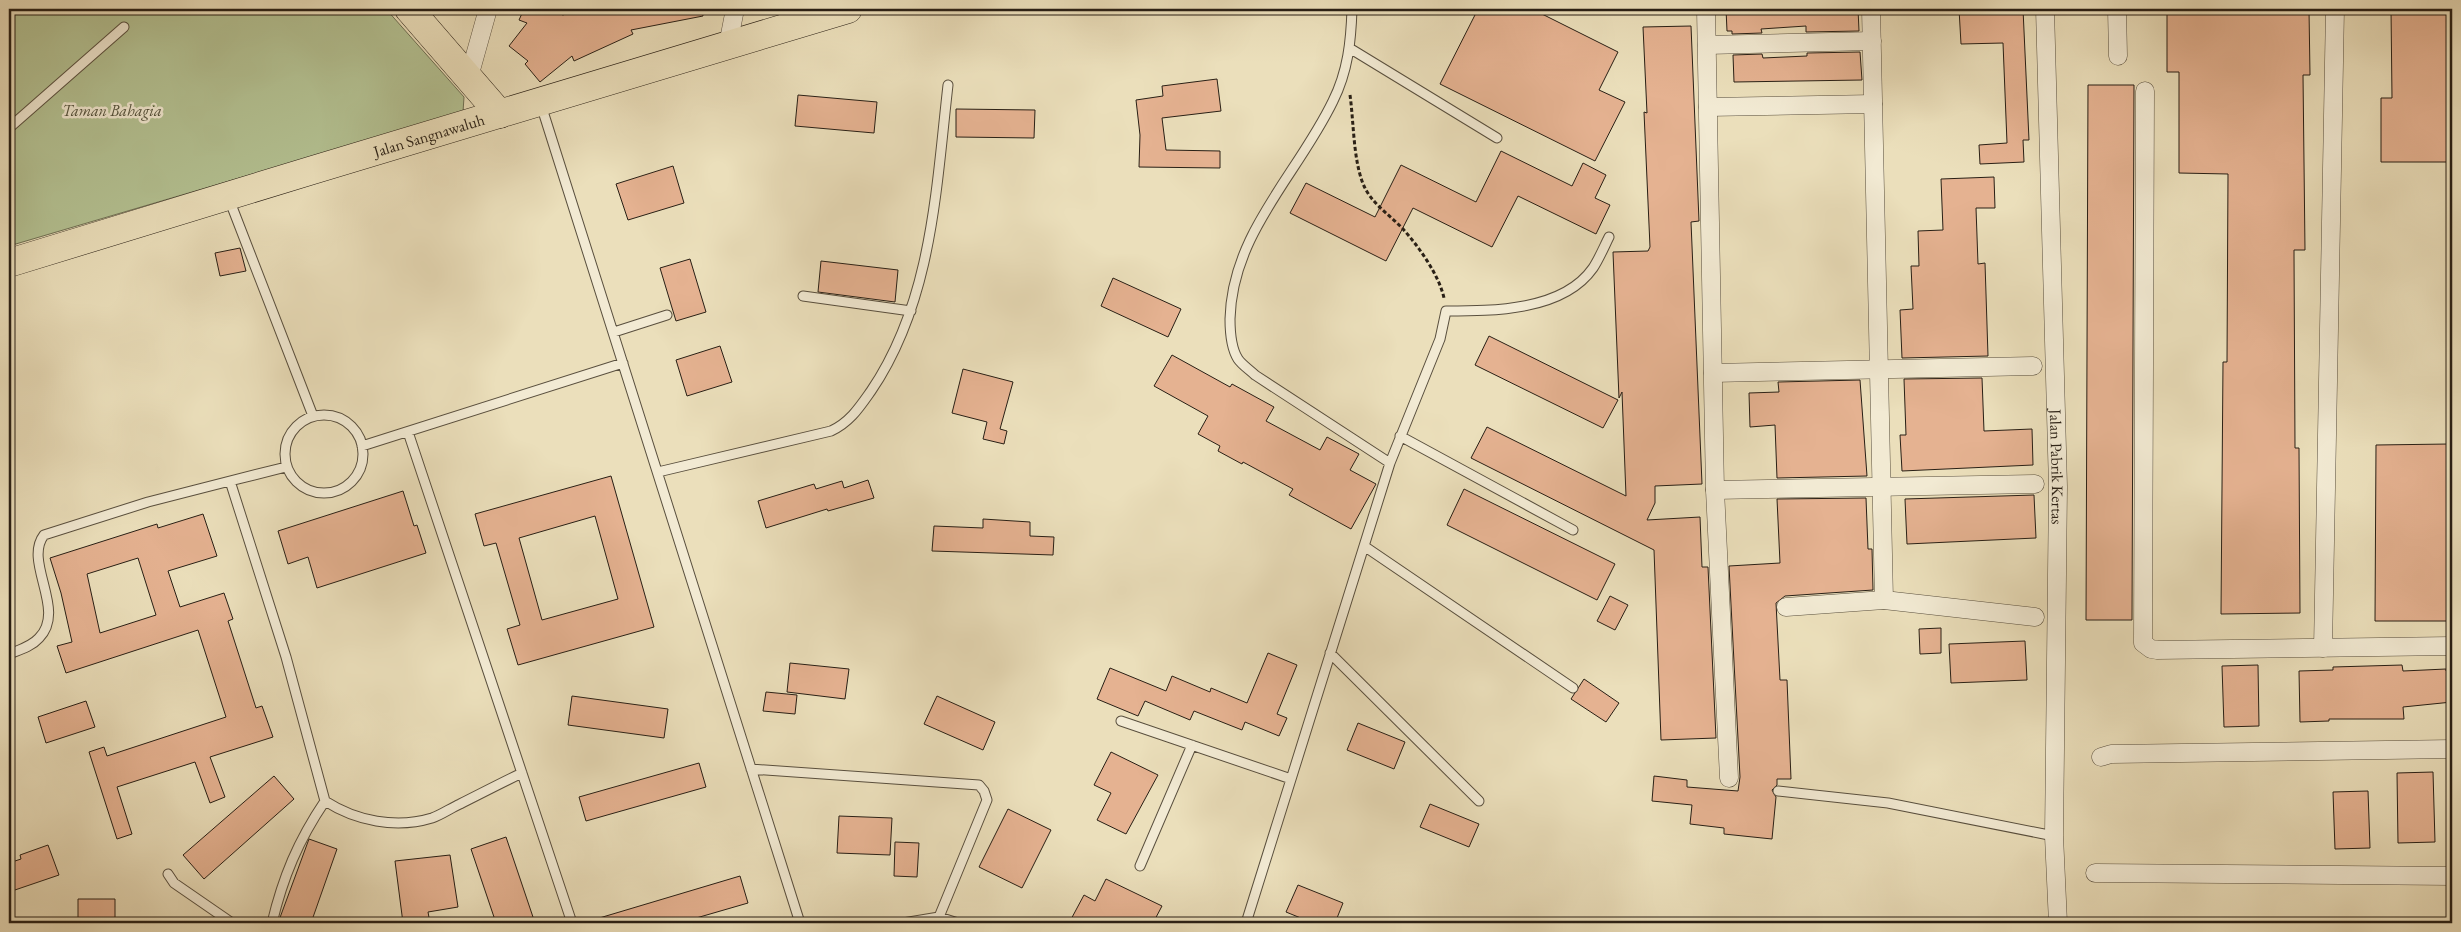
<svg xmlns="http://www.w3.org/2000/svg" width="2461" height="932" viewBox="0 0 2461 932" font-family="'EB Garamond',serif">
	<rect width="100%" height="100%" fill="#ebdfbb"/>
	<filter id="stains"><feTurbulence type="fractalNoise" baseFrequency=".004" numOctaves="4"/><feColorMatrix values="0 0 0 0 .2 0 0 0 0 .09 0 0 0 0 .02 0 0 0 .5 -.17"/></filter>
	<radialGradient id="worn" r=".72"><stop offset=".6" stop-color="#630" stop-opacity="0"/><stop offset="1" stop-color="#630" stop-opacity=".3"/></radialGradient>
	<!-- green -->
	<path fill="#b4c293" stroke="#6e7054" d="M9 9H386L464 97 463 112 9 246Z"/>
	<!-- building -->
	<path fill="#e5b291" stroke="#281f15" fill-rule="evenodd" d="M524 9H547L563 15 577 9H702L703 16 631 30 633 34 574 61 572 56 540 82 525 64 528 61 509 46 527 23 519 20Z
		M1478 9H1532L1618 52 1599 90 1625 102 1595 161 1440 84Z
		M1726 9H1858L1859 31 1806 32V26L1761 29 1762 33 1732 34V31H1727Z
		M1959 9H2023L2029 140H2023L2024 162 1980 164 1979 145 2007 143 2003 43 1961 44Z
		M2167 9 2309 10 2310 75H2303L2305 250H2294L2295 448H2299L2300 613 2221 614 2223 362H2227L2228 174 2179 173V72H2167Z
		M2391 9H2452V162H2381V98H2392Z
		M1691 26 1699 221 1691 222 1702 484 1655 486V503L1647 520 1700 517 1702 567H1708L1716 738 1661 740 1654 550 1471 458 1487 427 1626 496 1622 392 1619 398 1613 252 1648 251 1650 247 1644 112 1647 113 1643 27Z
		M1860 52 1862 80 1734 82 1733 55 1762 54 1763 58 1807 56V53Z
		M1217 79 1221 111 1162 118 1166 150 1220 151V168L1139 167 1140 135 1136 100 1163 96 1162 86Z
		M2088 85H2134L2132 620H2086Z
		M798 95 877 102 874 133 795 126Z
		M956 109 1035 110 1034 138 956 137Z
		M1501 151 1572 186 1583 163 1606 175 1595 198 1610 205 1596 234 1518 196 1492 247 1413 208 1386 261 1290 213 1306 183 1375 217 1401 165 1476 202Z
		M673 166 684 203 628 220 616 184Z
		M1994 177 1995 208H1976L1978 264 1985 263 1988 356 1902 358 1900 310 1913 309 1911 266H1919L1918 231 1943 230 1941 179Z
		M240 248 246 271 220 276 215 253Z
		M690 259 706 312 676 321 660 268Z
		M821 261 898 270 895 302 818 292Z
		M1113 278 1181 309 1168 337 1101 306Z
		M1489 336 1618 400 1603 428 1475 365Z
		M720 346 732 382 687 396 676 360Z
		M1172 355 1230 387 1232 384 1274 407 1266 421 1320 450 1327 437 1359 454 1350 470 1376 484 1351 529 1289 495 1293 489 1243 462 1242 464 1218 451 1220 446 1198 434 1208 416 1154 386Z
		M963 369 1013 382 1000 429 1007 431 1004 444 983 439 987 422 952 413Z
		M1982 378 1984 431 2032 429 2033 465 1902 471 1900 435H1906L1904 379Z
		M1860 380 1867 476 1777 478 1775 425 1750 427 1749 393 1779 392 1778 382Z
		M2449 444 2451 621H2375L2376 445Z
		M611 476 654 627 518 665 507 629 520 625 496 543 484 546 475 514ZM595 516 618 599 542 620 519 538Z
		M868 480 874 498 828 511 827 509 766 528 758 501 814 484 816 489 842 481 844 488Z
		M1464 489 1615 564 1597 600 1447 525Z
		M403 491 414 526 417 525 426 553 317 588 308 557 288 564 278 531Z
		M2034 495 2036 538 1907 544 1905 499Z
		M1866 498 1868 549H1872L1873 590 1785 596 1776 603 1780 680H1787L1791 779H1777V785L1772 790 1776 797 1772 839 1724 834V828L1690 824 1692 805 1652 801 1654 776 1687 780V787L1738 791 1740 777 1729 566 1780 563 1777 499Z
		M203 514 217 556 168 571 180 607 224 593 233 619 228 621 256 708 262 706 273 737 210 757 225 797 210 803 195 762 117 787 132 834 117 839 89 752 104 747 107 756 226 717 198 630 66 673 57 646 72 642 61 593 50 558 157 524 158 528ZM138 558 156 615 100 633 87 574Z
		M983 519 1030 522V536L1054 537 1053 555 932 551 934 526 983 528Z
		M1610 596 1628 605 1615 630 1597 621Z
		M1941 628V653L1920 654 1919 629Z
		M2025 641 2027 680 1951 683 1949 644Z
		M1268 653 1297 665 1277 714 1287 718 1279 736 1245 722 1242 730 1194 711 1190 720 1145 701 1138 716 1097 699 1110 668 1166 691 1172 676 1210 692 1211 688 1247 703Z
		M790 663 849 669 845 699 787 692Z
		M2258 665 2259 726 2224 727 2222 666Z
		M2402 665 2403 671 2446 669V671H2452V702L2403 707 2404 719H2329V721L2300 722 2299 671 2333 670V667Z
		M1584 679 1619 703 1606 722 1571 699Z
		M766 692 797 695 795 714 763 711Z
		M572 696 668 709 664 738 568 725Z
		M937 696 995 722 983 750 924 724Z
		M86 701 95 727 46 743 38 717Z
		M1358 723 1405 742 1394 769 1347 750Z
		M1111 752 1158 775 1126 834 1097 820 1111 793 1094 785Z
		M699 763 706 787 586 821 579 797Z
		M2433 772 2435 842 2398 843 2397 773Z
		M274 776 294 799 204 879 183 855Z
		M2368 791 2370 848 2335 849 2333 792Z
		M1430 804 1479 824 1469 847 1420 827Z
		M1008 809 1051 830 1022 888 979 867Z
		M839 816 892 818 890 855 837 853Z
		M506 837 535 923H496L471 849Z
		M309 839 337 849 311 923H278Z
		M895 842 919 843 917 877 894 876Z
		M48 845 59 875 9 892V863L21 859 20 855Z
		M450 855 458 907 428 912 430 923H403L395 861Z
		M740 876 748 903 679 923H596V919Z
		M1106 879 1162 906 1153 923H1069L1084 895 1095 901Z
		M1298 885 1343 903 1335 923H1313L1286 912Z
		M78 899H115V923H78Z"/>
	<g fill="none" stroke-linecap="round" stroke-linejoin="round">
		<!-- service casing -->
		<g stroke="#594f3e" stroke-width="11">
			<path id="service" d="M1352 9C1351 41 1348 71 1333 101 1298 174 1232 233 1230 319 1230 331 1231 348 1238 359 1242 365 1250 370 1255 375L1390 463
				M1351 49 1497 138
				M541 105 800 923
				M9 128 124 27
				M229 199 313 416
				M803 296 911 311
				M614 332 667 315
				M285 454a39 39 0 1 1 78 0a39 39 0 1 1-78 0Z
				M408 432 572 923
				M1400 436 1573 530
				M362 446 623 363
				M286 467 230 481 286 657 325 801C356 821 396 829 432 818 441 815 451 808 460 804 480 794 501 783 522 773
				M658 472 831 431C850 422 859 408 871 391 932 301 936 190 948 85
				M1364 546 1573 688
				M1330 653 1479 801
				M9 654C19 650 31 647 39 638 67 610 23 562 44 535L148 502 230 481
				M1121 721 1291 779
				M751 769 979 785 984 791 987 800 939 917
				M1778 791 1888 803 2054 836
				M1140 866 1192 745
				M168 874 174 883 232 923
				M272 923C283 877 298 841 325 801
				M903 923 939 917 958 923
				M1246 923 1390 463 1440 339 1446 311C1493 311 1563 311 1593 268 1599 259 1604 247 1609 237"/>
		</g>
		<!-- minor casing -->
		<g stroke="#594f3e" stroke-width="19">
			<g id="minor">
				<path d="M1706 9 1715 490 1729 778"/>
				<path d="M1871 9 1884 600 2035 617"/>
				<path id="s1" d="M2045 9 2058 487 2054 836 2058 923"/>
				<path d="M2117 9 2118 56"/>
				<path d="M728 45 735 9"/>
				<path d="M1707 45 1872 41"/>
				<path d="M469 77 488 9"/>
				<path d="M2145 91 2143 643 2151 649 2157 650 2452 646"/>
				<path d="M1708 107 1873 104"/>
				<path d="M1713 373 2033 366"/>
				<path d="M1715 490 2035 484"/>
				<path d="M1786 607 1884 600"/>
				<path d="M2323 648 2335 9"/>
				<path d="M2101 757 2111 754 2452 749"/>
				<path d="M2095 873 2452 876"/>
			</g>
		</g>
		<!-- primary casing -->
		<g stroke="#281f15" stroke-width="29">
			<g id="primary">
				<path d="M409 9 500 114"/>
				<path id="s2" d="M9 263C288 176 568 94 848 9"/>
			</g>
		</g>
		<!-- path -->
		<path stroke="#281f15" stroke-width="3" stroke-dasharray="4 2.5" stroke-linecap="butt" d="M1350 95C1354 123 1353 166 1366 190 1375 206 1391 216 1403 229 1419 247 1439 275 1444 298"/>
		<!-- service -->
		<use href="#service" stroke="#f2ead3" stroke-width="9"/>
		<!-- minor -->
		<use href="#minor" stroke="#f2ead3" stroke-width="18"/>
		<!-- primary -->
		<use href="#primary" stroke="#ebdfbb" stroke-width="28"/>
	</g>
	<g text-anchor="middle" stroke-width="5" stroke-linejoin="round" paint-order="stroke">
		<!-- park labels -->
		<g font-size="16" font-style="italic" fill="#52503b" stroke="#f2ead3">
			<text x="112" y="116">Taman Bahagia</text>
		</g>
		<!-- street labels -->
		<g font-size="16" fill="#281f15" stroke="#f2ead3">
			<text dy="6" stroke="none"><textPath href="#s2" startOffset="439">Jalan Sangnawaluh</textPath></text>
			<text dy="6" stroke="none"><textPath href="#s1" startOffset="458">Jalan Pabrik Kertas</textPath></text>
		</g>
	</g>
	<!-- margin -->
	<rect width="2461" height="932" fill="none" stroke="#ebdfbb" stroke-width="30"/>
	<rect x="10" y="10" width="2441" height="912" fill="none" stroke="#281f15" stroke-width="2.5"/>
	<rect x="15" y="15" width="2431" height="902" fill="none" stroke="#281f15"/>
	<rect width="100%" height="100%" filter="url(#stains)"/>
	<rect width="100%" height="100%" fill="url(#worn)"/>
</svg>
